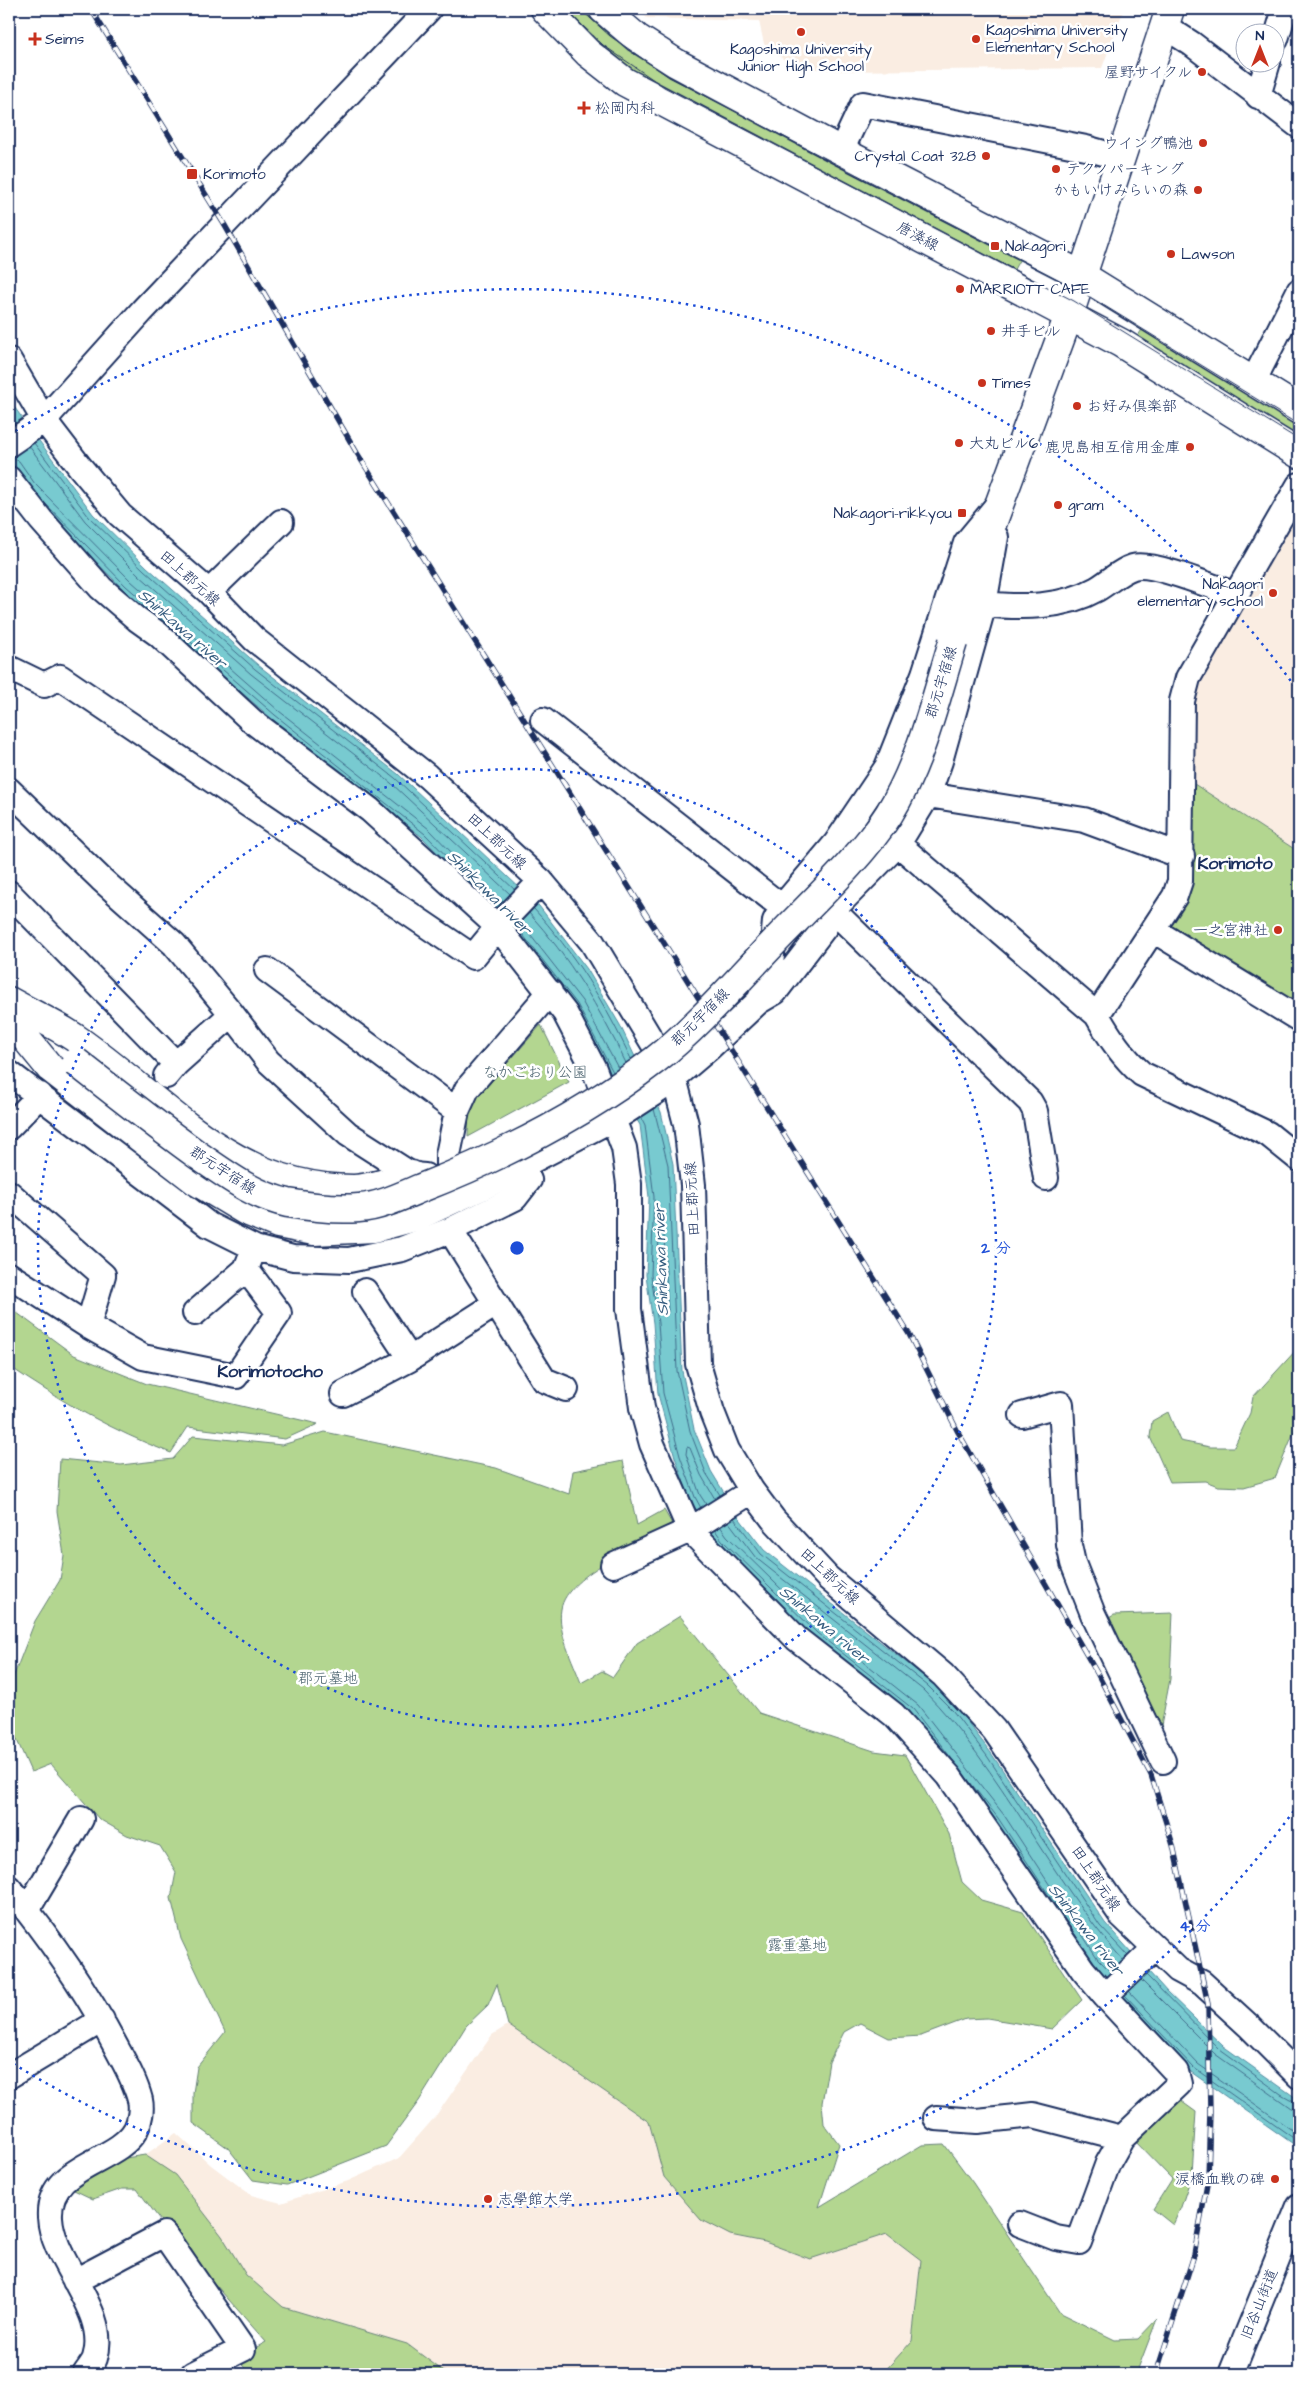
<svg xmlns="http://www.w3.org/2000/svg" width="1308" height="2383" viewBox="0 0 1308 2383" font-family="'Architects Daughter','Klee One',sans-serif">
	<rect width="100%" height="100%" fill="#fff"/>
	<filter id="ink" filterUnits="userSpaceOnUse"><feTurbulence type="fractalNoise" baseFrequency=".02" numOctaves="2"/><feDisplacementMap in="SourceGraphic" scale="10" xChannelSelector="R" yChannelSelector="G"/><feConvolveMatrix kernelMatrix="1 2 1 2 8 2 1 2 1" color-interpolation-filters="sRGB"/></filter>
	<g filter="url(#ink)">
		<!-- built -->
		<path fill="#faede2" d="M637 9H1124L1102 68 841 71 793 67 764 44 759 21 647 18Z
			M1299 504V852L1191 782V696Z
			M508 2025 649 2122 664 2177 701 2220 730 2235 765 2242 810 2259 887 2234 921 2260 912 2341 882 2374H447L407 2344 283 2307 246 2275 222 2236 145 2155 176 2133 211 2165 251 2195 281 2203 348 2181 399 2158 435 2117 492 2035Z"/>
		<!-- green -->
		<path fill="#b3d690" stroke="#678277" d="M559 9H589L624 43 1022 255 1012 273 896 215 610 58Z
			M1145 325 1299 420V445L1134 342Z
			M1191 782 1299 852V1012L1165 924Z
			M541 1025 569 1082 468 1137 469 1107Z
			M9 1307 74 1355 147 1384 318 1424 285 1439 188 1427 171 1453C113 1431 60 1401 9 1366Z
			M1298 1348 1299 1425 1296 1427 1275 1478 1244 1487 1218 1486 1205 1481 1170 1482 1150 1437 1152 1421 1168 1412 1180 1441 1210 1447H1234L1250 1413 1253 1397Z
			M325 1432 496 1468 569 1494 573 1471 623 1461 637 1525 664 1510 675 1529C645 1543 567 1573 561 1609 557 1632 573 1661 581 1683L602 1671 613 1677 637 1643 680 1616 759 1713 874 1751 905 1755 949 1834 962 1882 981 1900 1023 1912 1082 2000 1052 2029 987 2018 966 2019 921 2036 889 2038 860 2023 844 2032 829 2062 822 2103 824 2124 839 2144 819 2207 922 2145 944 2144 973 2183 1060 2313 1115 2340 1138 2339 1157 2319 1136 2374H882L912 2341 921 2260 887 2234 810 2259 765 2242 730 2235 701 2220 664 2177 649 2122 508 2025 497 1984 488 2005 466 2026 419 2101 386 2146 287 2185 253 2180 228 2148 193 2123V2093L197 2067 225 2032 181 1939 171 1898 176 1872 160 1846 127 1835 99 1819 51 1764 31 1772 13 1731 9 1688 35 1621 60 1580 64 1555 57 1511 60 1459 121 1465 173 1459 193 1436 282 1445Z
			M1173 1613 1170 1679 1161 1726 1109 1618 1114 1615Z
			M1174 2096 1196 2112 1192 2174 1181 2207 1173 2225 1153 2209 1172 2179 1131 2137Z
			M145 2155 175 2175 222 2236 246 2275 283 2307 407 2344 447 2374H251L237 2358 266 2342 169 2232 137 2189H122L93 2199 74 2190 112 2160Z"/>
		<!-- water -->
		<path fill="#78cad0" stroke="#538ca2" d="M9 400 93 514 147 567 258 665 398 774 539 906 587 969 620 1025 661 1112 673 1164 682 1371 694 1429 711 1471 740 1519 764 1550 931 1682 957 1708 991 1753 1105 1923 1167 1992 1223 2046 1299 2100V2148L1191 2072 1090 1966 943 1755 910 1713 814 1637 718 1543 690 1500 675 1457 658 1394 653 1323 646 1275 649 1197 640 1125 598 1057 493 911 422 837 272 719 123 589 26 491 9 466Z"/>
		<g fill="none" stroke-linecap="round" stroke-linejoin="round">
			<!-- shore -->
			<path stroke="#406d8c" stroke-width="1" d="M34 443 89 517 144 570 255 669 395 778 515 890
				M29 446 85 521 139 575 251 674 391 783 510 894
				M9 457 19 461 35 484 131 581 279 711 429 829 501 904
				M42 500 126 586 275 715 425 834 496 907
				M533 908C574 952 606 1005 631 1059
				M529 913C569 957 600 1009 626 1063
				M520 922 582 1001 618 1068
				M516 926 577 1004 613 1072
				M654 1109 668 1165 677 1371 690 1431 706 1473 720 1495
				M641 1117 645 1125 654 1197 651 1275 658 1323 663 1393 680 1456 695 1497 701 1508
				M661 1234 664 1236 668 1312 665 1315 663 1313 657 1275 659 1236Z
				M706 1504 700 1495 686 1454 687 1447 690 1448 701 1475 715 1499
				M734 1518 761 1554 928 1686 953 1711 987 1756 1100 1926 1128 1956
				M728 1521 756 1558 923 1690C1003 1770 1048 1877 1123 1960
				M720 1526 727 1536 821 1628 918 1705 1004 1815 1098 1959 1111 1972
				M715 1530 722 1540 817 1633 913 1709 998 1818 1086 1951
				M1146 1975 1220 2050 1281 2094 1299 2104
				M1141 1980 1215 2054 1291 2108 1299 2110
				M1129 1991 1198 2064 1299 2135
				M1125 1995 1194 2068 1299 2142"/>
			<!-- minor casing -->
			<g stroke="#1b2f5e" stroke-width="28">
				<path id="minor" d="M1164 26 1192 44 1299 126
					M1276 39 1285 9
					M1258 96 1268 62
					M841 151 863 104 1086 148 1121 158
					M9 360 44 420 80 467 120 515 209 592 254 639 427 776 541 881 592 942 674 1078 686 1124 693 1185 698 1364 712 1412 727 1450 752 1491 773 1519 828 1578 943 1675 994 1730 1121 1915 1178 1970 1202 1983 1250 2027 1299 2076
					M1253 382 1299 291
					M9 444 44 420 142 311 429 9
					M9 479 41 520 101 588 137 619 158 634 252 721 370 810 498 927 565 1013 594 1069 624 1148 629 1184V1309L642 1408 652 1444 690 1530 797 1639 894 1715 949 1776 1083 1970 1105 1996 1176 2072 1179 2084 1122 2138 1108 2163 1079 2242 1056 2238 1020 2224
					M209 592 281 522
					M984 604C1022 608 1063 608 1097 589 1109 582 1120 571 1133 567 1152 561 1215 588 1236 595
					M9 668 44 685 60 677 473 957 501 923 541 881
					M543 720 782 907
					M9 790 101 879 174 944 232 1014 268 1061 348 1134 412 1175 425 1176
					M928 795 1084 820 1182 856
					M885 835 898 844 1097 1015C1110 1038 1122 1056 1142 1074L1268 1134 1299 1159
					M9 893 176 1064
					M821 921 832 911 844 921 1030 1102 1035 1111 1046 1178
					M1153 930 1299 1019
					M267 970 457 1111
					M759 1001 770 977 775 921 782 907 836 843 887 767 924 674 966 543 995 508
					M1097 1015 1175 896 1180 881 1182 701 1188 678 1299 485
					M9 1073 209 1225 255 1248 293 1258 349 1260 402 1249 450 1230 515 1198 529 1180 522 1166
					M166 1076 176 1064 232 1014
					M9 1127 40 1095
					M491 1177 509 1173 522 1166 622 1114 662 1088 709 1048 758 1002 775 992 825 927 832 911 898 844 928 795 940 761 984 604 996 537
					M448 1178V1155L457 1111 467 1089 550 992
					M9 1193 103 1275 88 1326
					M450 1230 544 1380 566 1389
					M9 1275 88 1326 143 1357 236 1376 279 1313 246 1269
					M365 1291 410 1359
					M195 1313 246 1269 252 1254
					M343 1394 410 1359 496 1304
					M1022 1415 1061 1404 1069 1545 1073 1563 1093 1614 1163 1761
					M613 1565 690 1530 752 1491
					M9 1888C49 1937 85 1988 115 2045 124 2062 135 2080 140 2100 142 2109 140 2121 136 2129 117 2164 47 2164 50 2217 52 2263 110 2311 95 2358 93 2364 88 2369 85 2374
					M27 1910 81 1819
					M1105 1996 1155 1948
					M9 2076 102 2020
					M936 2118 977 2121 1033 2115 1122 2138
					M75 2281 164 2234 243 2349 193 2374
					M1231 2374 1299 2206"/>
			</g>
			<!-- tertiary casing -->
			<g stroke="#1b2f5e" stroke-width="31">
				<path id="tertiary" d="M545 9 588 53 625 82 1121 343 1299 454
					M603 9 637 38 676 63 841 151 1081 275 1299 410
					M953 642 967 592 1069 315 1170 9
					M9 1001C32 1014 57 1025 78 1040 169 1104 231 1188 353 1189 371 1189 393 1180 412 1175
					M9 1018 50 1068 196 1181 246 1211 278 1224 314 1231 374 1228 415 1217 509 1173"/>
			</g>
			<!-- minor -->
			<use href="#minor" stroke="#fff" stroke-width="24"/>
			<!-- tertiary -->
			<use href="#tertiary" stroke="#fff" stroke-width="28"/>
			<!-- tram -->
			<path stroke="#1b2f5e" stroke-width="1" d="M565 9 603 45 664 87 1074 301 1299 440
				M580 9 610 36 669 77 1077 289 1299 425"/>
			<!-- rail casing -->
			<g stroke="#1b2f5e" stroke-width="5.5">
				<path id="rail" d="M91 9 224 224 357 453 909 1334 958 1432 1097 1673 1151 1775 1173 1845 1208 2004 1210 2111 1208 2179 1194 2255 1156 2374"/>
			</g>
			<!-- rail -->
			<use href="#rail" stroke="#fff" stroke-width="4" stroke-dasharray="11" stroke-linecap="butt"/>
			<!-- tertiary-bridge casing -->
			<g stroke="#1b2f5e" stroke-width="31" stroke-linecap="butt">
				<path id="tertiary-bridge" d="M76 1062C117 1094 157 1126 199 1156 227 1175 254 1196 288 1203 311 1207 336 1210 359 1208 379 1207 402 1196 421 1188 503 1156 585 1114 655 1060 699 1026 743 974 782 934 816 899 863 855 889 814 921 762 935 700 953 642"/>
			</g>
			<!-- tertiary-bridge -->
			<use href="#tertiary-bridge" stroke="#fff" stroke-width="28"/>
		</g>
	</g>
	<!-- distance rings -->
	<g fill="none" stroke="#1d4ed8" stroke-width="2.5" stroke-dasharray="2.5 5">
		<circle cx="517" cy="1248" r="479"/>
		<path d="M1298 1805A959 959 0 0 1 9 2061M9 435A959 959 0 0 1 1298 691"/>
	</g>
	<!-- markers -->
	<g fill="#c8321e" stroke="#fff" stroke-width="2">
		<circle cx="801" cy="32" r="5"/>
		<path d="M32.5 31.5h5v5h5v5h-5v5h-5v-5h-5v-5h5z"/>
		<circle cx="976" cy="39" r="5"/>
		<circle cx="1202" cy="72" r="5"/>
		<path d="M581.5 100.5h5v5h5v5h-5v5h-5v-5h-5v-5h5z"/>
		<circle cx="1203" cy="143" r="5"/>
		<circle cx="986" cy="156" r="5"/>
		<circle cx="1056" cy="169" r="5"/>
		<rect x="186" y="168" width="12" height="12" rx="2.5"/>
		<circle cx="1198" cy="190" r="5"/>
		<rect x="990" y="241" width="10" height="10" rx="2.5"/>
		<circle cx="1171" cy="254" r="5"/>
		<circle cx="960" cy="289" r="5"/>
		<circle cx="991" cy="331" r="5"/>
		<circle cx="982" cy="383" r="5"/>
		<circle cx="1077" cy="406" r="5"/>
		<circle cx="959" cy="443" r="5"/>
		<circle cx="1190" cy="447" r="5"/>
		<circle cx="1058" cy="505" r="5"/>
		<rect x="957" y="508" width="10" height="10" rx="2.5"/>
		<circle cx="1273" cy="593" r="5"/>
		<circle cx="1278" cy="930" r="5"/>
		<circle cx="1275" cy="2179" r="5"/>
		<circle cx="488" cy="2199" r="5"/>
	</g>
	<g text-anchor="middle" stroke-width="5" stroke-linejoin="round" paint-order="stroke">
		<!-- poi labels -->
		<g font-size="15" fill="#1b2f5e" stroke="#fff" text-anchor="start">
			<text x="986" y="35">Kagoshima University<tspan x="986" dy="17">Elementary School</tspan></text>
			<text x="45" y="44">Seims</text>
			<text x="801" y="54" text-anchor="middle">Kagoshima University<tspan x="801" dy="17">Junior High School</tspan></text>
			<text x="1192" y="77" text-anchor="end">屋野サイクル</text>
			<text x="595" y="113">松岡内科</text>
			<text x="1193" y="148" text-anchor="end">ウイング鴨池</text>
			<text x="976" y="161" text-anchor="end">Crystal Coat 328</text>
			<text x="1066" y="174">テクノパーキング</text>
			<text x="203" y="179">Korimoto</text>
			<text x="1188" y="195" text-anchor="end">かもいけみらいの森</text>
			<text x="1005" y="251">Nakagori</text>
			<text x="1181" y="259">Lawson</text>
			<text x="970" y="294">MARRIOTT CAFE</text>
			<text x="1001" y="336">井手ビル</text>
			<text x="992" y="388">Times</text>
			<text x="1087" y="411">お好み倶楽部</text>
			<text x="969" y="448">大丸ビル6</text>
			<text x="1180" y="452" text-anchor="end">鹿児島相互信用金庫</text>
			<text x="1068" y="510">gram</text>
			<text x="952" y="518" text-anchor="end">Nakagori-rikkyou</text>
			<text x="1263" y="589" text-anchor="end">Nakagori<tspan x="1263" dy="17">elementary school</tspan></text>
			<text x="1268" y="935" text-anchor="end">一之宮神社</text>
			<text x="1265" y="2184" text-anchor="end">涙橋血戦の碑</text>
			<text x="498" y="2204">志學館大学</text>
		</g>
		<!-- street labels -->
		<g font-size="15" fill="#1b2f5e" stroke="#fff">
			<text transform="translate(918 236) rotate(28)" y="5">唐湊線</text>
			<text transform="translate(190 578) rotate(42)" y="5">田上郡元線</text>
			<text transform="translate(941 682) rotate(-73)" y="5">郡元宇宿線</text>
			<text transform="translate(497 841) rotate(43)" y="5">田上郡元線</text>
			<text transform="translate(700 1017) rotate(-45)" y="5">郡元宇宿線</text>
			<text transform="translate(223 1170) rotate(33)" y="5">郡元宇宿線</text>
			<text transform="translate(692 1199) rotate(-93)" y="5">田上郡元線</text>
			<text transform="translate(830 1576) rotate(43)" y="5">田上郡元線</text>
			<text transform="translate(1096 1878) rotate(56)" y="5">田上郡元線</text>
			<text transform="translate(1259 2304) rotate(-68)" y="5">旧谷山街道</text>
		</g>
		<!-- park labels -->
		<g font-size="15" fill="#49616d" stroke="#fff">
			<text x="535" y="1077">なかごおり公園</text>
			<text x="328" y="1683">郡元墓地</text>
			<text x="797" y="1950">露重墓地</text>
		</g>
		<!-- water labels -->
		<g font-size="16" font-style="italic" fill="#375e80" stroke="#fff">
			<text transform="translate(183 628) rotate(41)" y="6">Shinkawa river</text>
			<text transform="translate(490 892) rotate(45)" y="6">Shinkawa river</text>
			<text transform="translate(660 1260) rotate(-92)" y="6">Shinkawa river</text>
			<text transform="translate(825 1624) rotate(40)" y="6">Shinkawa river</text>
			<text transform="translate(1087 1929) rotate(52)" y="6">Shinkawa river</text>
		</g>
		<!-- quarter labels -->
		<g font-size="18" font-weight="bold" fill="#1b2f5e" stroke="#fff">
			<text x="1235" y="869">Korimoto</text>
			<text x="270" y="1377">Korimotocho</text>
		</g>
	</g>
	<circle cx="517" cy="1248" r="8" fill="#1d4ed8" stroke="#fff" stroke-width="2.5"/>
	<g font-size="15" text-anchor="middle" font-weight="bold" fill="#1d4ed8" stroke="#fff" stroke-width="5" stroke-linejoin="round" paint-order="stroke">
		<text x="996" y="1253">2 分</text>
		<text x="1195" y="1931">4 分</text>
	</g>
	<!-- margin -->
	<rect width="1308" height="2383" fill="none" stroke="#fff" stroke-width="30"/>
	<rect x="15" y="15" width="1278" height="2353" fill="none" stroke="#1b2f5e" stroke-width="2" filter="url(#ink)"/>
	<!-- north arrow -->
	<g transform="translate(1260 48)"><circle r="24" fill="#ffffff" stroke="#a4acbf"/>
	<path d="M0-4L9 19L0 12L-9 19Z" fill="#c8321e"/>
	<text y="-8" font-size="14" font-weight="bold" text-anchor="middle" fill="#1b2f5e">N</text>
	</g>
</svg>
